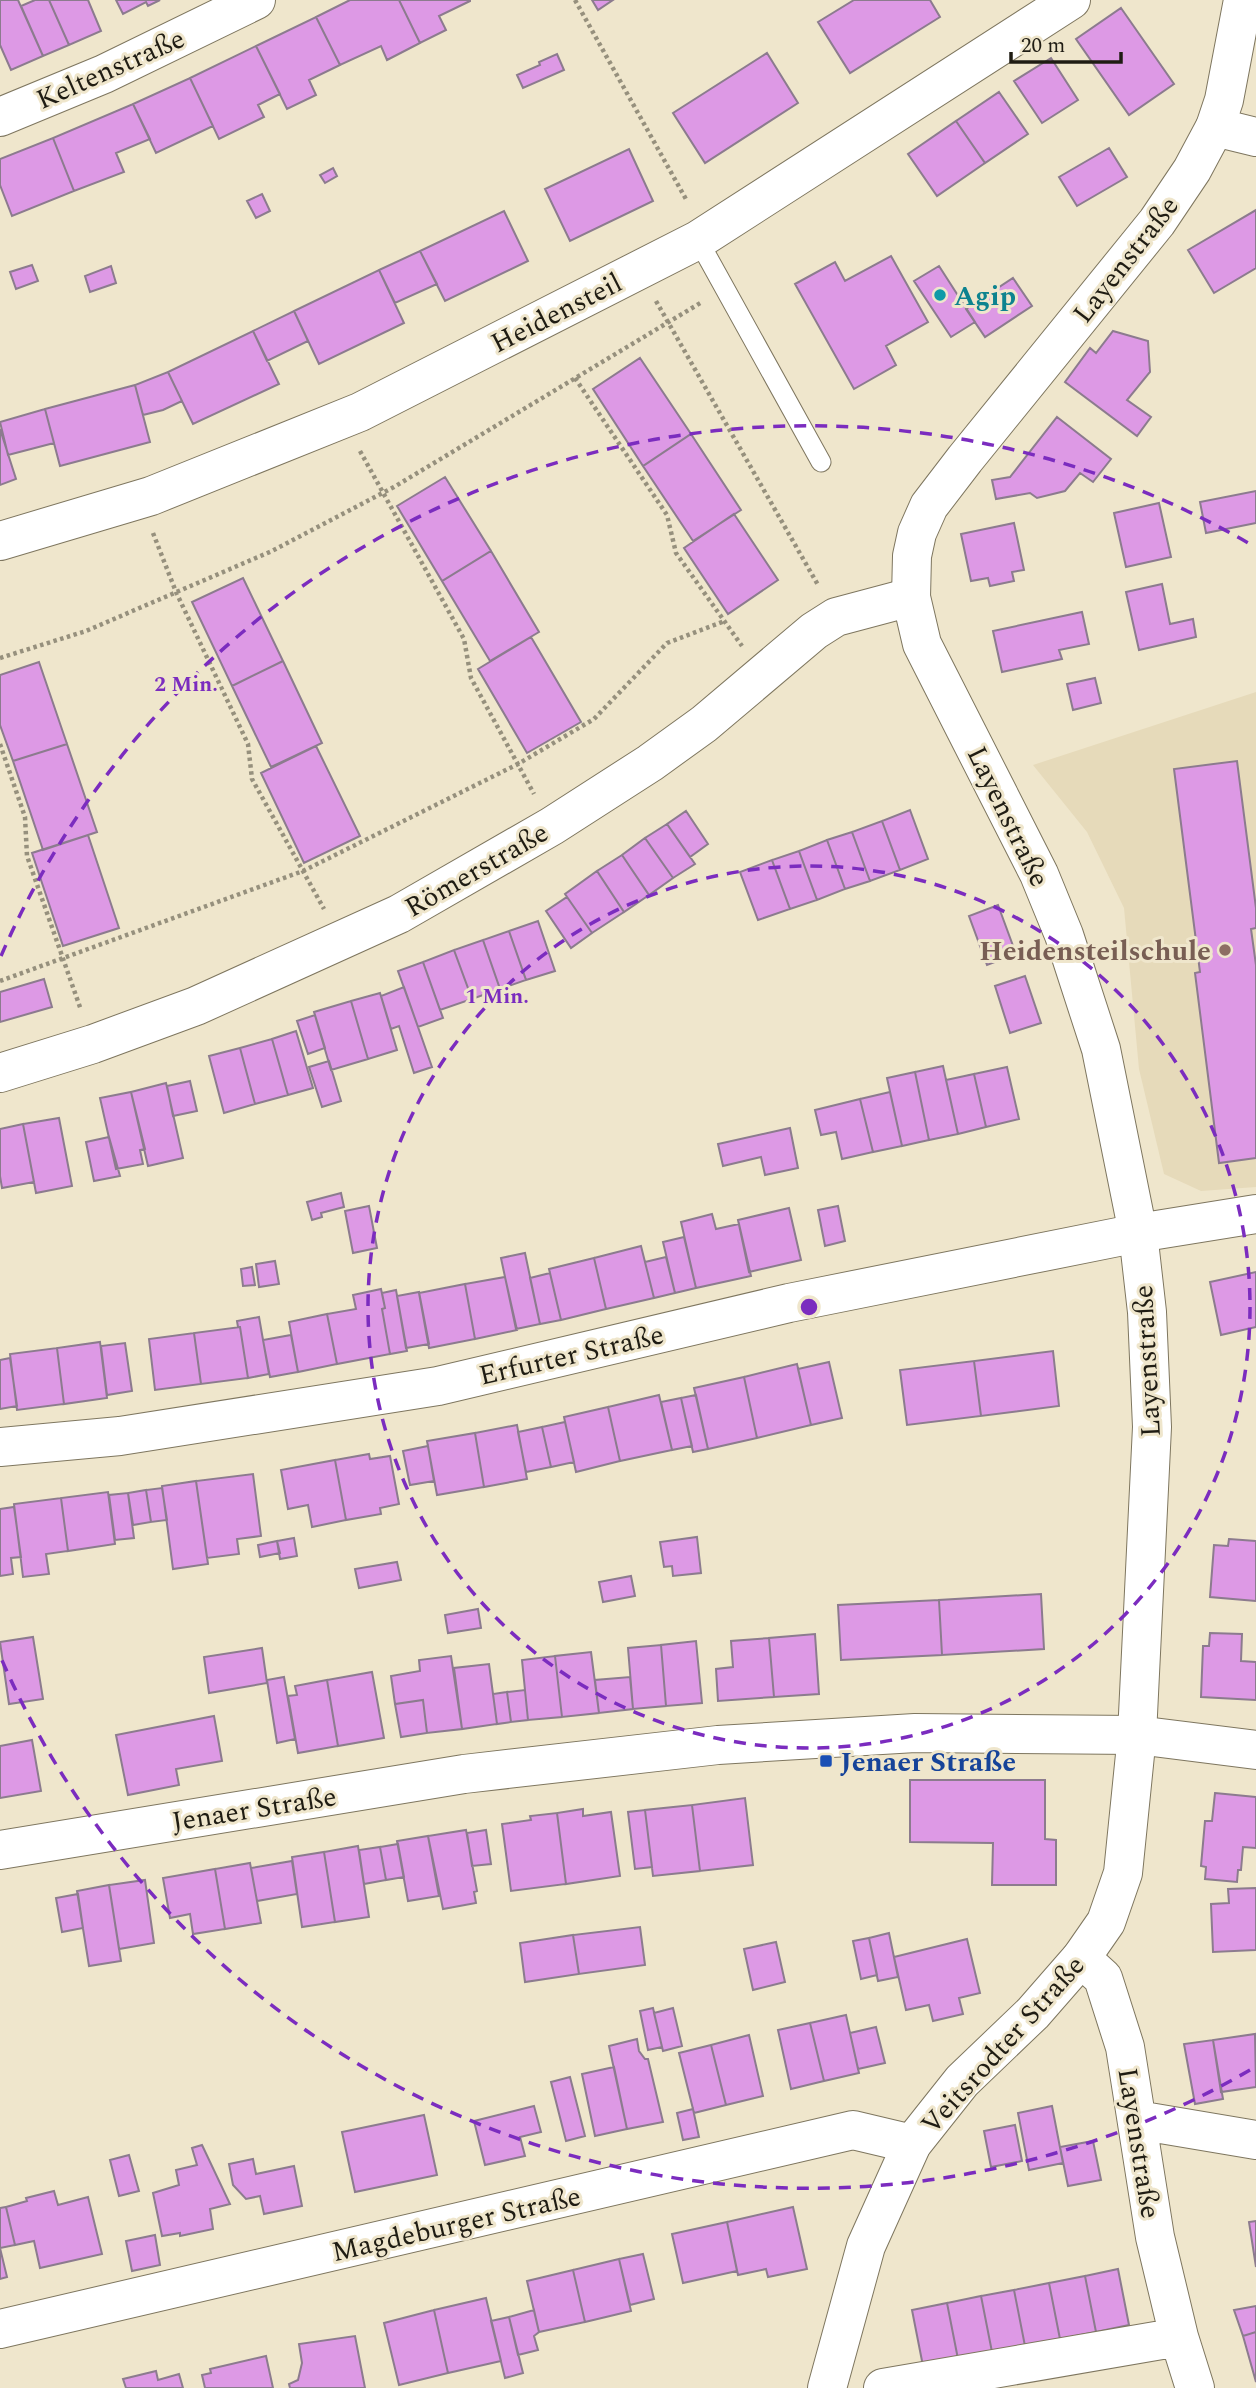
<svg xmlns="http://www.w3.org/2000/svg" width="1256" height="2388" viewBox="0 0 1256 2388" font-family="Spectral,serif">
	<rect width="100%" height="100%" fill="#efe6cc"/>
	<!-- built -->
	<path fill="#e6daba" d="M1256 692V1187L1201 1191 1164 1174 1139 1069 1124 908 1087 832 1033 765Z"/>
	<!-- building -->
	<path fill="#dd99e5" stroke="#8c7b8e" stroke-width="2" d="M0 0H18L43 56 11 70 0 45Z
		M35 0H49L69 45 43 56 21 6Z
		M49 0H88L101 31 69 45Z
		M116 0H160L148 6 146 2 123 14Z
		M350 0H399L420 43 387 60 381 46 340 65 316 17Z
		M399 0H470V1L439 16 446 30 420 43Z
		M592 0H613L598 10Z
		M854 0H930L940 17 850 73 818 22Z
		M1121 8 1174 84 1129 115 1076 39Z
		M316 17 340 65 309 80 316 95 287 109 256 46Z
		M256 46 280 94 258 105 264 117 219 139 190 78Z
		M767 53 798 103 705 163 673 113Z
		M557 54 564 70 523 88 517 75 540 65 539 62Z
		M1051 58 1078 100 1042 123 1014 81Z
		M190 78 213 126 156 153 133 104Z
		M999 92 1028 134 985 163 956 121Z
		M133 104 150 139 116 153 124 172 74 191 53 138Z
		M956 121 985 163 937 196 908 154Z
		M53 138 74 191 12 216 0 185V159Z
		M1109 148 1127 177 1077 206 1059 177Z
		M629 149 653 201 570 241 545 189Z
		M333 168 337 176 325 183 320 175Z
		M262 194 270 211 256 218 247 201Z
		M1256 210V268L1214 293 1188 250Z
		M504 211 528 261 445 301 420 251Z
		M420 251 437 284 395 303 379 270Z
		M891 256 928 322 886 346 896 365 854 389 795 284 835 262 845 281Z
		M32 265 38 281 16 289 10 272Z
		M111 266 116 283 90 292 85 276Z
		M939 266 975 322 951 337 914 281Z
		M379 270 404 323 319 364 294 311Z
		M1013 278 1032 306 985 337 966 309Z
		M294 311 308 341 267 361 253 331Z
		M253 331 279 384 193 424 168 372Z
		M1113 331 1148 341 1150 372 1127 400 1151 417 1137 436 1065 382 1090 348 1096 353Z
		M640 358 691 434 643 466 593 389Z
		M168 372 182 401 163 410 143 415 135 385Z
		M135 385 150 442 60 466 45 409Z
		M45 409 54 443 8 455 0 422Z
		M1057 417 1111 459 1093 482 1080 473 1065 491 1037 498 1030 493 996 499 992 480 1010 477Z
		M0 429 16 479 0 485Z
		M691 434 741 510 693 541 643 466Z
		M445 477 491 551 442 581 397 506Z
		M1256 491V523L1206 533 1200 502Z
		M1159 503 1171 557 1126 567 1114 513Z
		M734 514 778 580 728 614 684 548Z
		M1014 523 1024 570 1012 572 1014 581 990 586 988 578 971 581 961 534Z
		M491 551 539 632 490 661 442 581Z
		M243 578 283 661 232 686 192 602Z
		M1162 584 1170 624 1193 619 1196 637 1139 650 1126 592Z
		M1082 612 1089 644 1059 650 1062 659 1002 672 993 631Z
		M531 637 581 722 527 753 478 669Z
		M283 661 322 743 271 767 232 686Z
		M39 662 67 744 13 761 0 725V675Z
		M1095 678 1101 703 1073 710 1067 684Z
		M67 744 97 832 43 850 13 761Z
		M316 746 360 836 304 863 261 773Z
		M1237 761 1256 908V928L1251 929 1256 965V1158L1219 1163 1195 973 1200 972 1174 769Z
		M910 810 928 859 900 870 882 821Z
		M686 811 708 844 690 857 667 824Z
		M882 821 900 870 870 881 852 832Z
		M667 824 695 864 673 878 645 838Z
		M852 832 870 881 845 889 827 840Z
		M88 835 119 928 63 946 32 853Z
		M645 838 673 878 649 895 622 855Z
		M827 840 845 889 817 900 799 851Z
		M799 851 817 900 790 909 772 860Z
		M622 855 649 895 624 912 597 871Z
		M772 860 790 909 758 920 740 872Z
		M597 871 624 912 592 933 565 894Z
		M567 897 592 933 571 948 546 911Z
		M998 905 1016 954 987 965 969 916Z
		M538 921 555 971 526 980 509 931Z
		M509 931 526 980 500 989 483 940Z
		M483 940 500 989 472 999 454 950Z
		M454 950 472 999 440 1010 423 962Z
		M423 962 443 1018 418 1027 398 971Z
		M1025 976 1041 1023 1010 1033 995 986Z
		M44 979 52 1007 0 1022V992Z
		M404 987 432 1067 414 1073 399 1026 391 1029 381 996Z
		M380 993 397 1050 368 1059 351 1001Z
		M351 1001 368 1059 331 1070 314 1012Z
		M315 1015 325 1048 308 1054 297 1021Z
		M296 1031 313 1088 288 1095 272 1039Z
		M272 1039 288 1095 255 1104 240 1048Z
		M240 1048 255 1104 224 1113 209 1056Z
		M329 1061 341 1101 322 1107 309 1067Z
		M943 1066 958 1134 929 1140 915 1072Z
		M1007 1067 1019 1119 986 1127 974 1074Z
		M915 1072 929 1140 902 1146 887 1078Z
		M974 1074 986 1127 958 1134 946 1080Z
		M190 1081 197 1111 173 1116 167 1086Z
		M166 1083 183 1158 148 1166 131 1092Z
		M131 1092 145 1149 140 1150 143 1164 116 1169 100 1098Z
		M890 1092 902 1146 873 1152 860 1099Z
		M860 1099 873 1152 842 1159 836 1132 821 1135 815 1110Z
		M59 1118 72 1186 36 1193 23 1124Z
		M23 1124 34 1182 2 1188 0 1176V1129Z
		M790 1128 798 1168 765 1175 761 1157 723 1166 718 1144Z
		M109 1137 120 1176 94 1181 86 1142Z
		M341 1193 344 1207 321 1213 322 1217 312 1220 307 1202Z
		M369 1206 377 1248 353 1253 345 1211Z
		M838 1206 845 1241 825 1246 818 1210Z
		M789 1208 801 1260 749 1272 738 1220Z
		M712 1214 716 1229 739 1224 751 1276 696 1288 681 1222Z
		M684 1237 696 1288 675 1293 663 1242Z
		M641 1246 654 1298 606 1309 594 1258Z
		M525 1253 540 1324 516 1329 501 1258Z
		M666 1257 675 1293 654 1298 645 1262Z
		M594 1258 606 1309 561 1320 549 1269Z
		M275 1261 279 1284 259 1287 256 1264Z
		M252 1267 255 1285 243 1286 241 1269Z
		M1256 1272V1327L1221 1335 1210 1282Z
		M550 1273 561 1320 540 1324 530 1278Z
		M505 1277 517 1330 475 1339 465 1284Z
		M465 1284 475 1339 429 1348 419 1293Z
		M381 1289 385 1308 382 1309 390 1354 337 1364 327 1314 356 1309 353 1295Z
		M396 1290 407 1351 390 1354 382 1309 385 1308 382 1293Z
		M419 1292 429 1344 406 1348 397 1296Z
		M327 1314 337 1364 298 1372 289 1322Z
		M259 1317 269 1374 248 1378 240 1327H238L237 1321Z
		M240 1327 248 1378 201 1384 194 1333Z
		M194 1333 201 1384 155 1390 149 1339Z
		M291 1335 298 1372 270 1377 263 1340Z
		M100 1342 107 1398 64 1404 57 1348Z
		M125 1343 132 1391 107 1395 101 1346Z
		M57 1348 64 1404 17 1410 10 1354Z
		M1053 1351 1059 1406 981 1416 974 1361Z
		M10 1358 17 1406 0 1409V1360Z
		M974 1361 981 1416 907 1425 900 1370Z
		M829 1362 842 1418 811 1425 798 1369Z
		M797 1364 811 1425 757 1438 744 1377Z
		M744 1377 757 1438 708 1449 694 1388Z
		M659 1395 672 1450 620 1461 608 1407Z
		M696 1395 708 1449 693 1452 681 1398Z
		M681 1398 692 1446 672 1450 661 1402Z
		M608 1407 620 1461 576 1472 564 1417Z
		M565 1422 574 1462 551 1467 542 1427Z
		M517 1425 527 1479 484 1487 475 1433Z
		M542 1427 551 1467 526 1472 518 1432Z
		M475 1433 484 1487 437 1495 427 1441Z
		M428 1446 434 1481 410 1485 403 1451Z
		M369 1454 370 1459 390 1456 399 1504 380 1508 381 1514 346 1520 335 1460Z
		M335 1460 346 1520 312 1527 308 1505 288 1509 281 1470Z
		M253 1474 261 1536 237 1539 239 1554 207 1558 196 1481Z
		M196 1481 208 1564 173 1569 162 1486Z
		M162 1488 167 1520 151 1522 146 1490Z
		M146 1490 151 1522 133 1525 128 1493Z
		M108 1492 115 1544 68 1551 61 1498Z
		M128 1493 134 1538 115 1540 109 1495Z
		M61 1498 68 1551 46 1554 49 1574 23 1577 14 1504Z
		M14 1507 21 1557 11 1558 13 1574 0 1576V1509Z
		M697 1537 701 1573 673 1576 672 1566 664 1567 660 1542Z
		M294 1538 297 1556 280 1559 277 1541Z
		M1229 1539 1256 1541V1601L1210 1597 1214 1545 1228 1546Z
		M277 1541 280 1553 260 1557 258 1545Z
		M397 1562 401 1580 359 1588 355 1569Z
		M631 1576 635 1596 603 1602 599 1582Z
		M1041 1594 1044 1649 942 1655 939 1600Z
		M939 1600 942 1655 841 1660 838 1605Z
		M478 1609 481 1628 448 1633 445 1615Z
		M1210 1633 1242 1634 1241 1661 1256 1662V1700L1201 1697 1203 1646H1209Z
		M815 1634 819 1694 774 1697 769 1638Z
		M33 1637 43 1699 9 1704 0 1642Z
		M769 1638 774 1697 718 1701 716 1669 733 1667 731 1641Z
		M696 1641 702 1703 666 1706 661 1645Z
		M661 1645 666 1706 633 1709 628 1648Z
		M262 1648 267 1683 209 1693 204 1657Z
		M591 1652 599 1713 562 1717 555 1656Z
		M451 1656 462 1729 427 1733 423 1700 395 1704 391 1676 420 1671 419 1660Z
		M555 1656 562 1717 528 1720 522 1660Z
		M489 1664 497 1724 462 1729 454 1668Z
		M372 1672 384 1738 338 1746 327 1680Z
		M284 1677 295 1739 277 1743 267 1680Z
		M630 1677 633 1709 599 1713 595 1680Z
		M327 1680 338 1746 298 1753 288 1696 297 1695 295 1686Z
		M525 1690 528 1720 511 1722 507 1692Z
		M507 1692 511 1722 497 1724 493 1694Z
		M423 1700 427 1733 401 1737 395 1704Z
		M214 1716 222 1761 176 1769 179 1785 128 1795 116 1735Z
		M32 1740 41 1791 0 1798V1746Z
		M910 1780H1045V1839L1056 1840V1885H992L993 1843 910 1842Z
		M1215 1793 1256 1797V1848L1243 1847 1241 1870H1238L1237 1882 1205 1879 1206 1867 1201 1866 1205 1821H1212Z
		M745 1798 753 1865 700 1871 692 1805Z
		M692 1805 700 1871 653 1876 645 1810Z
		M583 1809V1816L611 1812 620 1876 566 1884 557 1813Z
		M645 1810 652 1867 635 1869 628 1812Z
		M557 1813 566 1884 511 1891 502 1824 531 1820 530 1816Z
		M466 1830 477 1891 474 1892 476 1903 443 1909 428 1836Z
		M486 1830 491 1864 472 1866 467 1833Z
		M428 1836 439 1896 408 1901 397 1841Z
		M398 1844 404 1877 386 1880 380 1847Z
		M358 1846 369 1917 335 1922 324 1852Z
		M380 1847 386 1880 364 1884 359 1850Z
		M324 1852 335 1922 302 1927 292 1857Z
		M292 1861 297 1894 257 1901 251 1868Z
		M250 1863 261 1923 225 1929 215 1869Z
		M215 1869 225 1929 193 1934 190 1914 170 1918 163 1878Z
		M145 1880 154 1943 119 1949 109 1885Z
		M109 1885 121 1961 89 1966 77 1891Z
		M1256 1888V1950L1213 1952 1211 1904 1229 1903 1228 1889Z
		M78 1894 83 1928 62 1932 56 1898Z
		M640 1927 645 1965 579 1974 573 1935Z
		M889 1933 898 1977 878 1981 869 1938Z
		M573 1935 579 1974 525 1982 520 1943Z
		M869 1938 877 1975 861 1979 853 1941Z
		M967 1939 980 1993 959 1998 963 2014 933 2021 929 2005 906 2010 894 1957Z
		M776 1942 785 1982 753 1990 744 1949Z
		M653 2008 662 2047 648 2050 640 2011Z
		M673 2008 682 2046 663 2051 654 2013Z
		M846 2015 859 2073 824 2081 810 2023Z
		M810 2023 824 2081 791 2089 778 2030Z
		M876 2027 885 2063 858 2069 850 2033Z
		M1255 2034 1256 2087 1221 2092 1213 2040Z
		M749 2035 763 2096 726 2105 711 2045Z
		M637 2039 639 2051 645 2059H648L663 2122 627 2129 609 2046Z
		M1213 2040 1223 2099 1195 2104 1184 2044Z
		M711 2045 726 2105 694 2113 679 2053Z
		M614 2067 627 2129 595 2136 582 2074Z
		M570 2077 585 2136 566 2141 551 2082Z
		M534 2106 541 2132 520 2137 525 2156 485 2165 474 2121Z
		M1052 2106 1063 2163 1029 2170 1018 2113Z
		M693 2109 699 2137 683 2140 677 2113Z
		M424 2115 437 2175 355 2192 342 2132Z
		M1015 2125 1022 2161 991 2167 984 2131Z
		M1093 2141 1101 2180 1068 2186 1060 2147Z
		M202 2145 230 2204 210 2209 213 2229 180 2236V2233L162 2236 153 2193 179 2185 176 2170 197 2165 192 2148Z
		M129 2155 139 2191 119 2196 110 2160Z
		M253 2159 256 2174 294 2166 302 2206 264 2214 260 2196 246 2199 233 2185 229 2164Z
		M54 2191 58 2205 88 2197 102 2254 40 2268 34 2241 15 2245 6 2207 27 2201 26 2198Z
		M6 2207 15 2245 0 2248 7 2277 0 2279V2208Z
		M793 2207 807 2269 768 2277 766 2269 738 2275 727 2222Z
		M1256 2221V2267L1249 2222Z
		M727 2222 737 2271 683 2283 672 2234Z
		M155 2235 160 2265 132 2271 126 2241Z
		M643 2254 654 2299 630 2305 619 2259Z
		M619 2259 631 2311 585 2322 573 2270Z
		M1118 2269 1129 2325 1096 2332 1085 2276Z
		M573 2270 585 2322 539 2332 527 2281Z
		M1085 2276 1096 2332 1060 2339 1049 2283Z
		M1049 2283 1060 2339 1025 2346 1014 2290Z
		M1014 2290 1025 2346 992 2352 981 2296Z
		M981 2296 992 2352 958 2359 947 2303Z
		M486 2298 501 2361 448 2373 434 2310Z
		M947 2303 958 2359 923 2366 912 2310Z
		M1256 2306V2332L1243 2336 1234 2310Z
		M434 2310 448 2373 399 2385 384 2323Z
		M534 2310 539 2332 534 2336 538 2350 518 2355 509 2317Z
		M509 2317 523 2373 505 2378 491 2321Z
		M1256 2332V2382L1243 2336Z
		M355 2336 365 2388H290L289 2384 298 2380 302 2363 299 2344Z
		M266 2356 273 2388H205L202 2375 211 2373 210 2369Z
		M156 2371 158 2380 179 2374 183 2388H126L123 2379Z"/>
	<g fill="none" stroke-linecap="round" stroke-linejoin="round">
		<!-- service casing -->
		<g stroke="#7e765f" stroke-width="21">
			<path id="service" d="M698 240 821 462"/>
		</g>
		<!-- minor casing -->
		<g stroke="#7e765f" stroke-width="40">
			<path id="minor" d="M0 117 104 74 256 0
				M1215 127 1256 137
				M0 541 151 496 360 412 698 240 1071 0
				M0 1073 93 1044 196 1006 399 914 552 826 650 763 704 724 814 631 836 617 911 597
				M0 1447 120 1436 438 1386 789 1303 1138 1233 1256 1214
				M0 1850 464 1774 718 1745 915 1733 1137 1735 1256 1750
				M1081 1958 1103 1978 1125 2047 1155 2237 1179 2337 1195 2388
				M1137 2120 1256 2140
				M0 2329 853 2130 912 2144
				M883 2388 1179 2337"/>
		</g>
		<!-- tertiary casing -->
		<g stroke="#7e765f" stroke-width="40">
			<path id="tertiary" d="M827 2388 866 2246 912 2144 962 2081 1033 2013 1081 1958 1106 1922 1123 1873 1137 1735 1152 1427 1147 1312 1138 1233 1101 1049 1064 935 1039 874 922 644 911 597 912 556 917 533 929 506 965 459 1157 222 1192 170 1215 127 1224 100 1243 0"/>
		</g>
		<!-- path -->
		<path stroke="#96907d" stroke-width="4.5" stroke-dasharray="3.5 3.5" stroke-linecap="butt" d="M575 0 687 201
			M656 301 818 585
			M575 378 667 515 676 553 742 646
			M360 451 464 639 471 678 534 794
			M153 533 176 592 248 744 252 779 324 909
			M0 658 86 631 272 551 394 487 702 302
			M0 744 25 817 27 856 81 1010
			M0 981 303 871 518 764 594 719 667 643 725 621"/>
		<!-- service -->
		<use href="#service" stroke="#fff" stroke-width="19"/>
		<!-- minor -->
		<use href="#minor" stroke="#fff" stroke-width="38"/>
		<!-- tertiary -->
		<use href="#tertiary" stroke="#fff" stroke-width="38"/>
	</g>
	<!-- distance rings -->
	<g fill="none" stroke="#7b2cbf" stroke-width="3.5" stroke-dasharray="12 9">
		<circle cx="809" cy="1307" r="441"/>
		<path d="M1250 2070A881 881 0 0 1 1 1658M1 956A881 881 0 0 1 1250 544"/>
	</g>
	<!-- markers -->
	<circle fill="#0f9aa8" stroke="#efe6cc" stroke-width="2.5" cx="940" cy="295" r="7"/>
	<circle fill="#8d6e63" stroke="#efe6cc" stroke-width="2.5" cx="1225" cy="950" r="7"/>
	<rect fill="#1a4fb4" stroke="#efe6cc" stroke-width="2.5" x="819" y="1754" width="14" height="14" rx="3.5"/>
	<g text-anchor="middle" stroke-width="6" stroke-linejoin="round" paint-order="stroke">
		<!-- street labels -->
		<g font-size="28" fill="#1f1c13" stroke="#efe6cc">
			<text transform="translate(110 68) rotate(-24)" y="10">Keltenstraße</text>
			<text transform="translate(1125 259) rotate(-52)" y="10">Layenstraße</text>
			<text transform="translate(556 312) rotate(-27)" y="10">Heidensteil</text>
			<text transform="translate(1009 816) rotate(64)" y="10">Layenstraße</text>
			<text transform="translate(476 869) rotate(-30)" y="10">Römerstraße</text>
			<text transform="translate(571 1354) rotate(-13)" y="10">Erfurter Straße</text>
			<text transform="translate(1146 1361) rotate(-93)" y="10">Layenstraße</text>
			<text transform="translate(254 1808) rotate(-9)" y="10">Jenaer Straße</text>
			<text transform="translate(1002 2044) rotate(-48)" y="10">Veitsrodter Straße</text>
			<text transform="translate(1140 2143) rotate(81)" y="10">Layenstraße</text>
			<text transform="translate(456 2223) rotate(-13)" y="10">Magdeburger Straße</text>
		</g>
		<!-- culture labels -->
		<g font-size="28" font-weight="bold" fill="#0d838f" stroke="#efe6cc" text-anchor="start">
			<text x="954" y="305">Agip</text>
		</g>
		<!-- education labels -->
		<g font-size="28" font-weight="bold" fill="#785e54" stroke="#efe6cc" text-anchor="end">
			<text x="1211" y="960">Heidensteilschule</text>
		</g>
		<!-- transit labels -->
		<g font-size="28" font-weight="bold" fill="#164399" stroke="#efe6cc" text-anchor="start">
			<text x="840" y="1771">Jenaer Straße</text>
		</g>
	</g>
	<circle cx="809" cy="1307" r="10" fill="#7b2cbf" stroke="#efe6cc" stroke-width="3.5"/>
	<g font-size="21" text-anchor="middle" font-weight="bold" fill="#7b2cbf" stroke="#efe6cc" stroke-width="6" stroke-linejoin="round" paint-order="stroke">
		<text x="186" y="691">2 Min.</text>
		<text x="497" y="1003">1 Min.</text>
	</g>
	<!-- scale -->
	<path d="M1011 52v10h110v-10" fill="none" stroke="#1f1c13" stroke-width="3.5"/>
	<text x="1021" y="52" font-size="21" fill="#1f1c13" stroke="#efe6cc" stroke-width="5" paint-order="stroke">20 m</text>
</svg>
